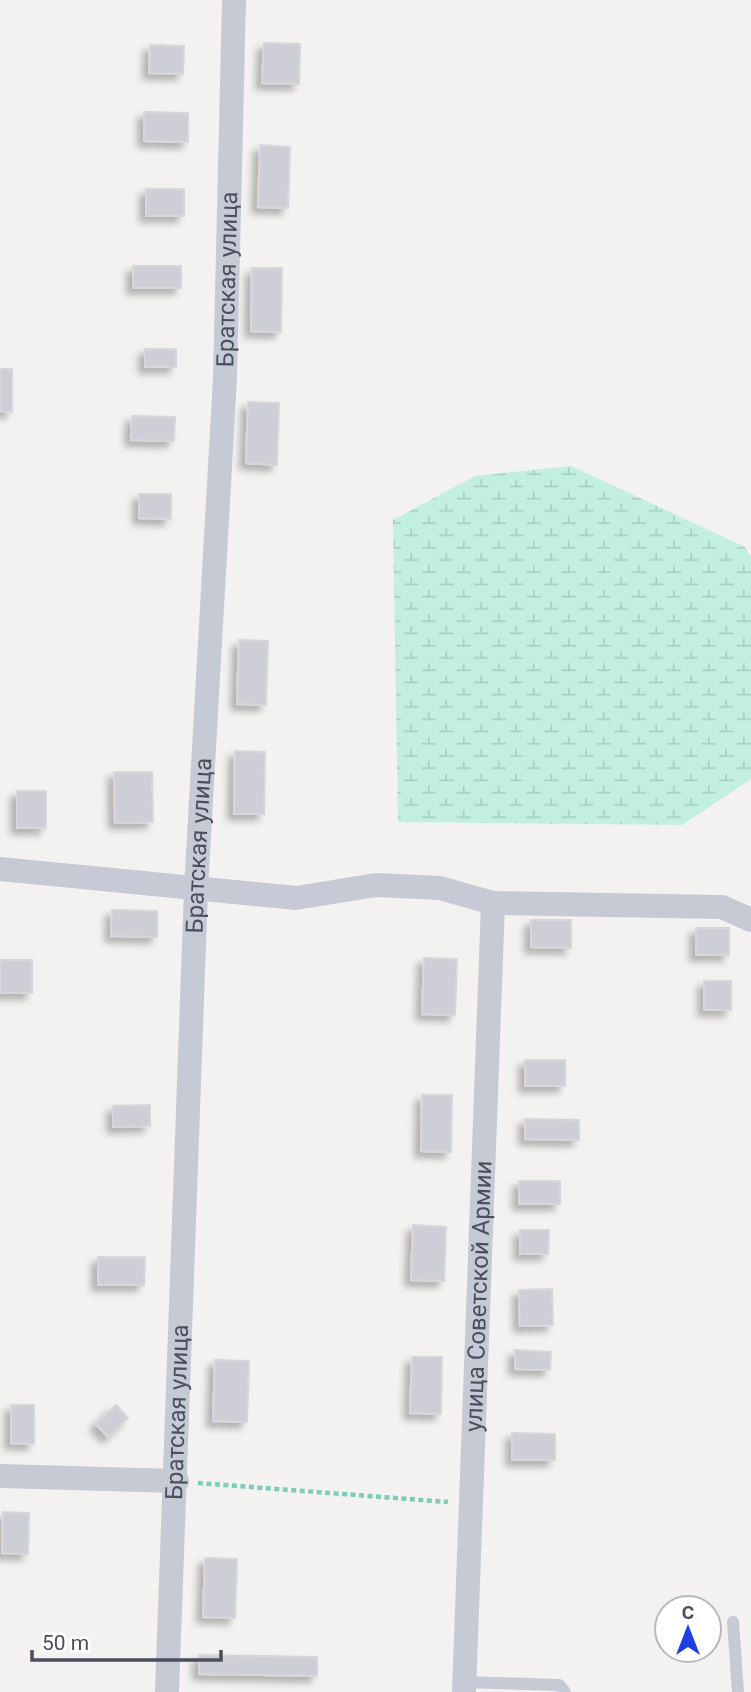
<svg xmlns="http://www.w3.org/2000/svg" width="751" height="1692" viewBox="0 0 751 1692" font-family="Roboto,sans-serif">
	<defs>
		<pattern id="wetland-marsh" width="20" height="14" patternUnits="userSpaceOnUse" patternTransform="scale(1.75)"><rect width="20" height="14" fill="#c2efdf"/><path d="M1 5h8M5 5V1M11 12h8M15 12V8" fill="none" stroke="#a8cfc2"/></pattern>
		<filter id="shadow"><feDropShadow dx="-6" dy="6" stdDeviation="3.5" flood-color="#0004"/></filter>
	</defs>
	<rect width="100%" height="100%" fill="#f3f2f1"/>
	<!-- wetland -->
	<path fill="url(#wetland-marsh)" d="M571 466 745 547 751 557V779L682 825 398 822 393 520 475 476Z"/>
	<!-- building -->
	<path fill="#cecfd6" stroke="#d6d6dc" stroke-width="2" filter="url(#shadow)" d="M264 43 300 44 299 84 262 83Z
		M150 45 184 46 183 74 149 73Z
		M144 112 188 113V142L144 141Z
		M260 145 290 147 288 208 258 207Z
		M146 189H184V216H146Z
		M133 266H181V288H133Z
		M252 268H282L281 332 251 331Z
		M145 349H176V367H145Z
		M0 369H12V412L0 411Z
		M248 402 279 403 277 465 246 463Z
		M132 416 175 417 174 441 131 440Z
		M139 494H171V519L139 518Z
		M239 640 268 641 266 705 237 704Z
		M235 751 265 752 264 814H234Z
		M114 772H152L153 822 115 823Z
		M17 791H46V828H17Z
		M112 910 157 911V937L111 936Z
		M531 920H571V948L531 947Z
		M696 928H729V955H696Z
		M424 958 457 959 455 1015 422 1014Z
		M1 960H32V993H1Z
		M704 981H731V1010H704Z
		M525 1060H565V1086H525Z
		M422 1095H452L451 1152 421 1151Z
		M150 1105V1126L113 1127V1106Z
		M525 1119 579 1120V1140L525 1139Z
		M519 1181H560V1204H519Z
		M413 1225 446 1227 444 1281 411 1280Z
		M520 1230H549L548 1254H520Z
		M98 1257H145L144 1285H98Z
		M552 1289 553 1325 520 1326 519 1290Z
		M515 1350 551 1352 550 1370 515 1369Z
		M412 1357H442L441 1414 410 1413Z
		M215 1360 249 1361 247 1422 213 1421Z
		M11 1405H34V1444L11 1443Z
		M116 1405 128 1418 108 1437 96 1424Z
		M512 1433 555 1434V1460H512Z
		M3 1512 29 1513 28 1554 2 1553Z
		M205 1558 237 1559 235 1618 203 1617Z
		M199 1655 317 1657V1676L199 1674Z"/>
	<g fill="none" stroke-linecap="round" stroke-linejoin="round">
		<!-- path -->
		<path stroke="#7bccba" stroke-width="4.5" stroke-dasharray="5 3.5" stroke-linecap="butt" d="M198 1483 448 1502"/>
		<!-- lane -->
		<path stroke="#c6cad5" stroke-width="12" d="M733 1622 738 1692
			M465 1682 559 1685 565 1692"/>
		<!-- street -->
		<g stroke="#c6cad5" stroke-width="24">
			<path d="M0 869 296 898 376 885 440 888 493 903 722 907 751 920"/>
			<path d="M0 1476 177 1481"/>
			<path id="s1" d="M167 1692 196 889 225 378 234 0"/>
			<path id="s2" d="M464 1692 493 903"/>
		</g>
	</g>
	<g text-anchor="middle" stroke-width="5" stroke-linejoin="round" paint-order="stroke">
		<!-- street labels -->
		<g font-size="24" fill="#494f5e" stroke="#fff">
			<text dy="8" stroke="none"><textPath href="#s1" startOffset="1414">Братская улица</textPath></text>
			<text dy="8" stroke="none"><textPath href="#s1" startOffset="847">Братская улица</textPath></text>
			<text dy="8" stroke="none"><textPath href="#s2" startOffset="396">улица Советской Армии</textPath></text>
			<text dy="8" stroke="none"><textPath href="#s1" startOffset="280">Братская улица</textPath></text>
		</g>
	</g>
	<!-- north arrow -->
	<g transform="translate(688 1629)"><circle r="33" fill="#ffffff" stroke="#b6b9bf" stroke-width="2"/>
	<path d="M0-5L12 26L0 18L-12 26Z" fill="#1f40e0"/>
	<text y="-10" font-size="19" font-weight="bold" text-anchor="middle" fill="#494f5e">С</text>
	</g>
	<!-- scale -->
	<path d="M32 1650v10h189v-10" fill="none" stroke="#494f5e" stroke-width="3.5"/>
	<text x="42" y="1650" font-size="21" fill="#494f5e" stroke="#ffffff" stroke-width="5" paint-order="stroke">50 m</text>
</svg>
